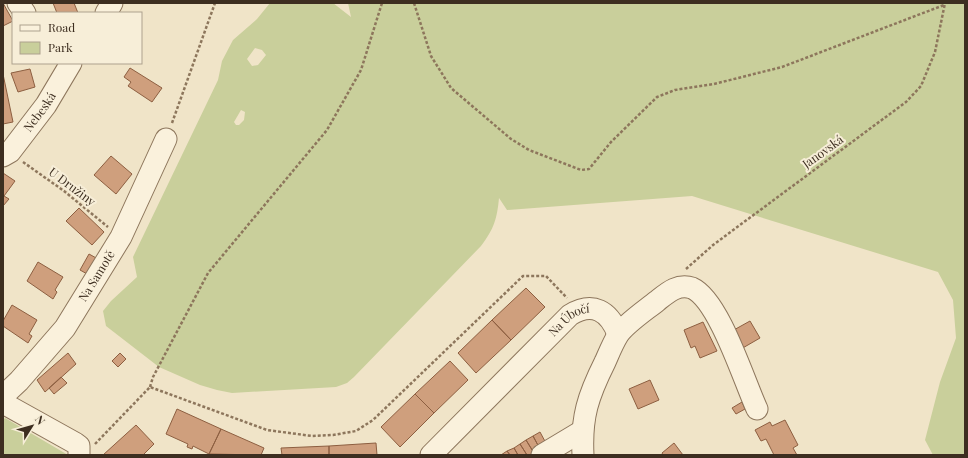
<svg xmlns="http://www.w3.org/2000/svg" width="968" height="458" viewBox="0 0 968 458" font-family="'Playfair Display',serif">
	<rect width="100%" height="100%" fill="#f0e4c8"/>
	<!-- green -->
	<path fill="#c9cf9b" fill-rule="evenodd" d="M270 3H333L351 17 348 3H965V455H933L925 440 940 382 956 338 953 300 938 272 692 196 507 210 499 198C497 219 494 229 481 246L354 377 347 383 336 387 232 393 217 390 200 385 159 367 106 326 103 311 111 301 137 277 133 257 218 80 222 61 233 40 257 19ZM255 48 262 50 266 55 258 65 252 66 247 59ZM241 110 245 112 244 120 239 125H236L234 122Z
		M5 418 68 455H3V420Z"/>
	<!-- building -->
	<path fill="#cf9f7d" stroke="#8d5f41" d="M3 3 13 21 3 26Z
		M53 3H74L78 13H57Z
		M130 68 162 88 152 102 128 86 131 82 124 77Z
		M30 69 35 87 18 92 11 73Z
		M3 74 13 122 3 124Z
		M111 156 132 174 116 194 94 175Z
		M3 173 15 181 4 196 9 199 3 206Z
		M79 208 104 232 92 245 66 221Z
		M89 254 98 259 89 275 80 270Z
		M38 262 63 277 55 290 57 292 53 299 27 281Z
		M526 288 545 307 511 340 492 320Z
		M12 305 37 320 29 334 32 336 28 343 3 326V321Z
		M492 320 511 340 476 373 458 353Z
		M750 321 760 338 741 349 732 331Z
		M703 322 717 351 700 358 695 346 691 348 684 330Z
		M68 353 76 364 45 392 37 380Z
		M120 353 126 359 118 367 112 361Z
		M450 361 468 380 434 413 415 394Z
		M61 377 67 383 54 394 49 388Z
		M650 380 659 400 638 409 629 389Z
		M415 394 434 413 400 447 381 427Z
		M742 402 745 409 736 414 732 408Z
		M177 409 221 429 209 454 193 446 192 449 187 447 188 444 166 434Z
		M785 420 798 445 793 448 797 455H774L766 439 761 441 755 430 770 422 772 426Z
		M136 425 154 444 143 455H103Z
		M221 429 264 448 261 455 209 454Z
		M540 432 547 445 540 449 533 436Z
		M533 436 540 449 534 453 526 440Z
		M526 440 534 453 529 455H527L520 444Z
		M376 443 377 455H329V446Z
		M674 443 683 455H663L662 453Z
		M520 444 527 455H518L514 448Z
		M329 446V455H282L281 448Z
		M514 448 518 455H510L507 451Z
		M507 451 510 455H501Z"/>
	<g fill="none" stroke-linecap="round" stroke-linejoin="round">
		<!-- minor casing -->
		<g stroke="#8d765c" stroke-width="23">
			<g id="minor">
				<path d="M18 3 25 13"/>
				<path d="M106 13 112 3"/>
				<path id="s1" d="M3 156 10 152 46 105 71 63"/>
				<path id="s2" d="M3 396 19 381 65 328 121 237 166 139"/>
				<path d="M3 403 75 443 79 446V455"/>
				<path id="s3" d="M431 455 570 315C593 301 609 311 618 334"/>
				<path d="M542 455 582 431"/>
				<path d="M583 455C581 417 588 396 605 362 609 353 613 343 618 335 625 324 646 310 657 301 667 293 678 283 692 288 719 300 744 381 757 409"/>
			</g>
		</g>
		<!-- path -->
		<path stroke="#8d765c" stroke-width="2.5" stroke-dasharray="3 2" stroke-linecap="butt" d="M414 3 431 56 451 88 511 139 529 150 581 170 589 169 611 142 657 97 675 90 714 84 782 67 944 5
			M172 123 215 3
			M23 162 64 191 108 227
			M686 269 713 245 906 102 921 86 935 52 945 3
			M150 387 153 377 208 273 327 130 361 70 382 3
			M95 444 150 387 267 430 312 436 333 435 356 431 373 420 523 276H546L567 298"/>
		<!-- minor -->
		<use href="#minor" stroke="#faf1dc" stroke-width="21"/>
	</g>
	<g text-anchor="middle" stroke-width="4" stroke-linejoin="round" paint-order="stroke">
		<!-- street labels -->
		<g font-size="12" fill="#3d2e20" stroke="#f7eed8">
			<text dy="4" stroke="none"><textPath href="#s1" startOffset="58">Nebeská</textPath></text>
			<text transform="translate(823 152) rotate(-36)" y="4">Janovská</text>
			<text transform="translate(72 187) rotate(37)" y="4">U Družiny</text>
			<text dy="4" stroke="none"><textPath href="#s2" startOffset="153">Na Samotě</textPath></text>
			<text dy="4" stroke="none"><textPath href="#s3" startOffset="194">Na Úbočí</textPath></text>
		</g>
	</g>
	<!-- border -->
	<rect width="968" height="458" fill="none" stroke="#3d2e20" stroke-width="8"/>
	<!-- legend -->
	<rect x="12" y="12" width="130" height="52" fill="#f7eed8" stroke="#ada18e"/>
	<rect x="20" y="25" width="20" height="6" fill="#faf1dc" stroke="#ada18e"/>
	<text x="48" y="32" font-size="12" fill="#3d2e20">Road</text>
	<rect x="20" y="42" width="20" height="12" fill="#c9cf9b" stroke="#ada18e"/>
	<text x="48" y="52" font-size="12" fill="#3d2e20">Park</text>
	<!-- north arrow -->
	<g transform="translate(32 426) rotate(53)" stroke="#f7eed8" stroke-width="3" paint-order="stroke">
	<path d="M0-3L7 15L0 10L-7 15Z" fill="#3d2e20"/>
	<text y="-6" font-size="11" font-weight="bold" text-anchor="middle" fill="#3d2e20">N</text>
	</g>
</svg>
